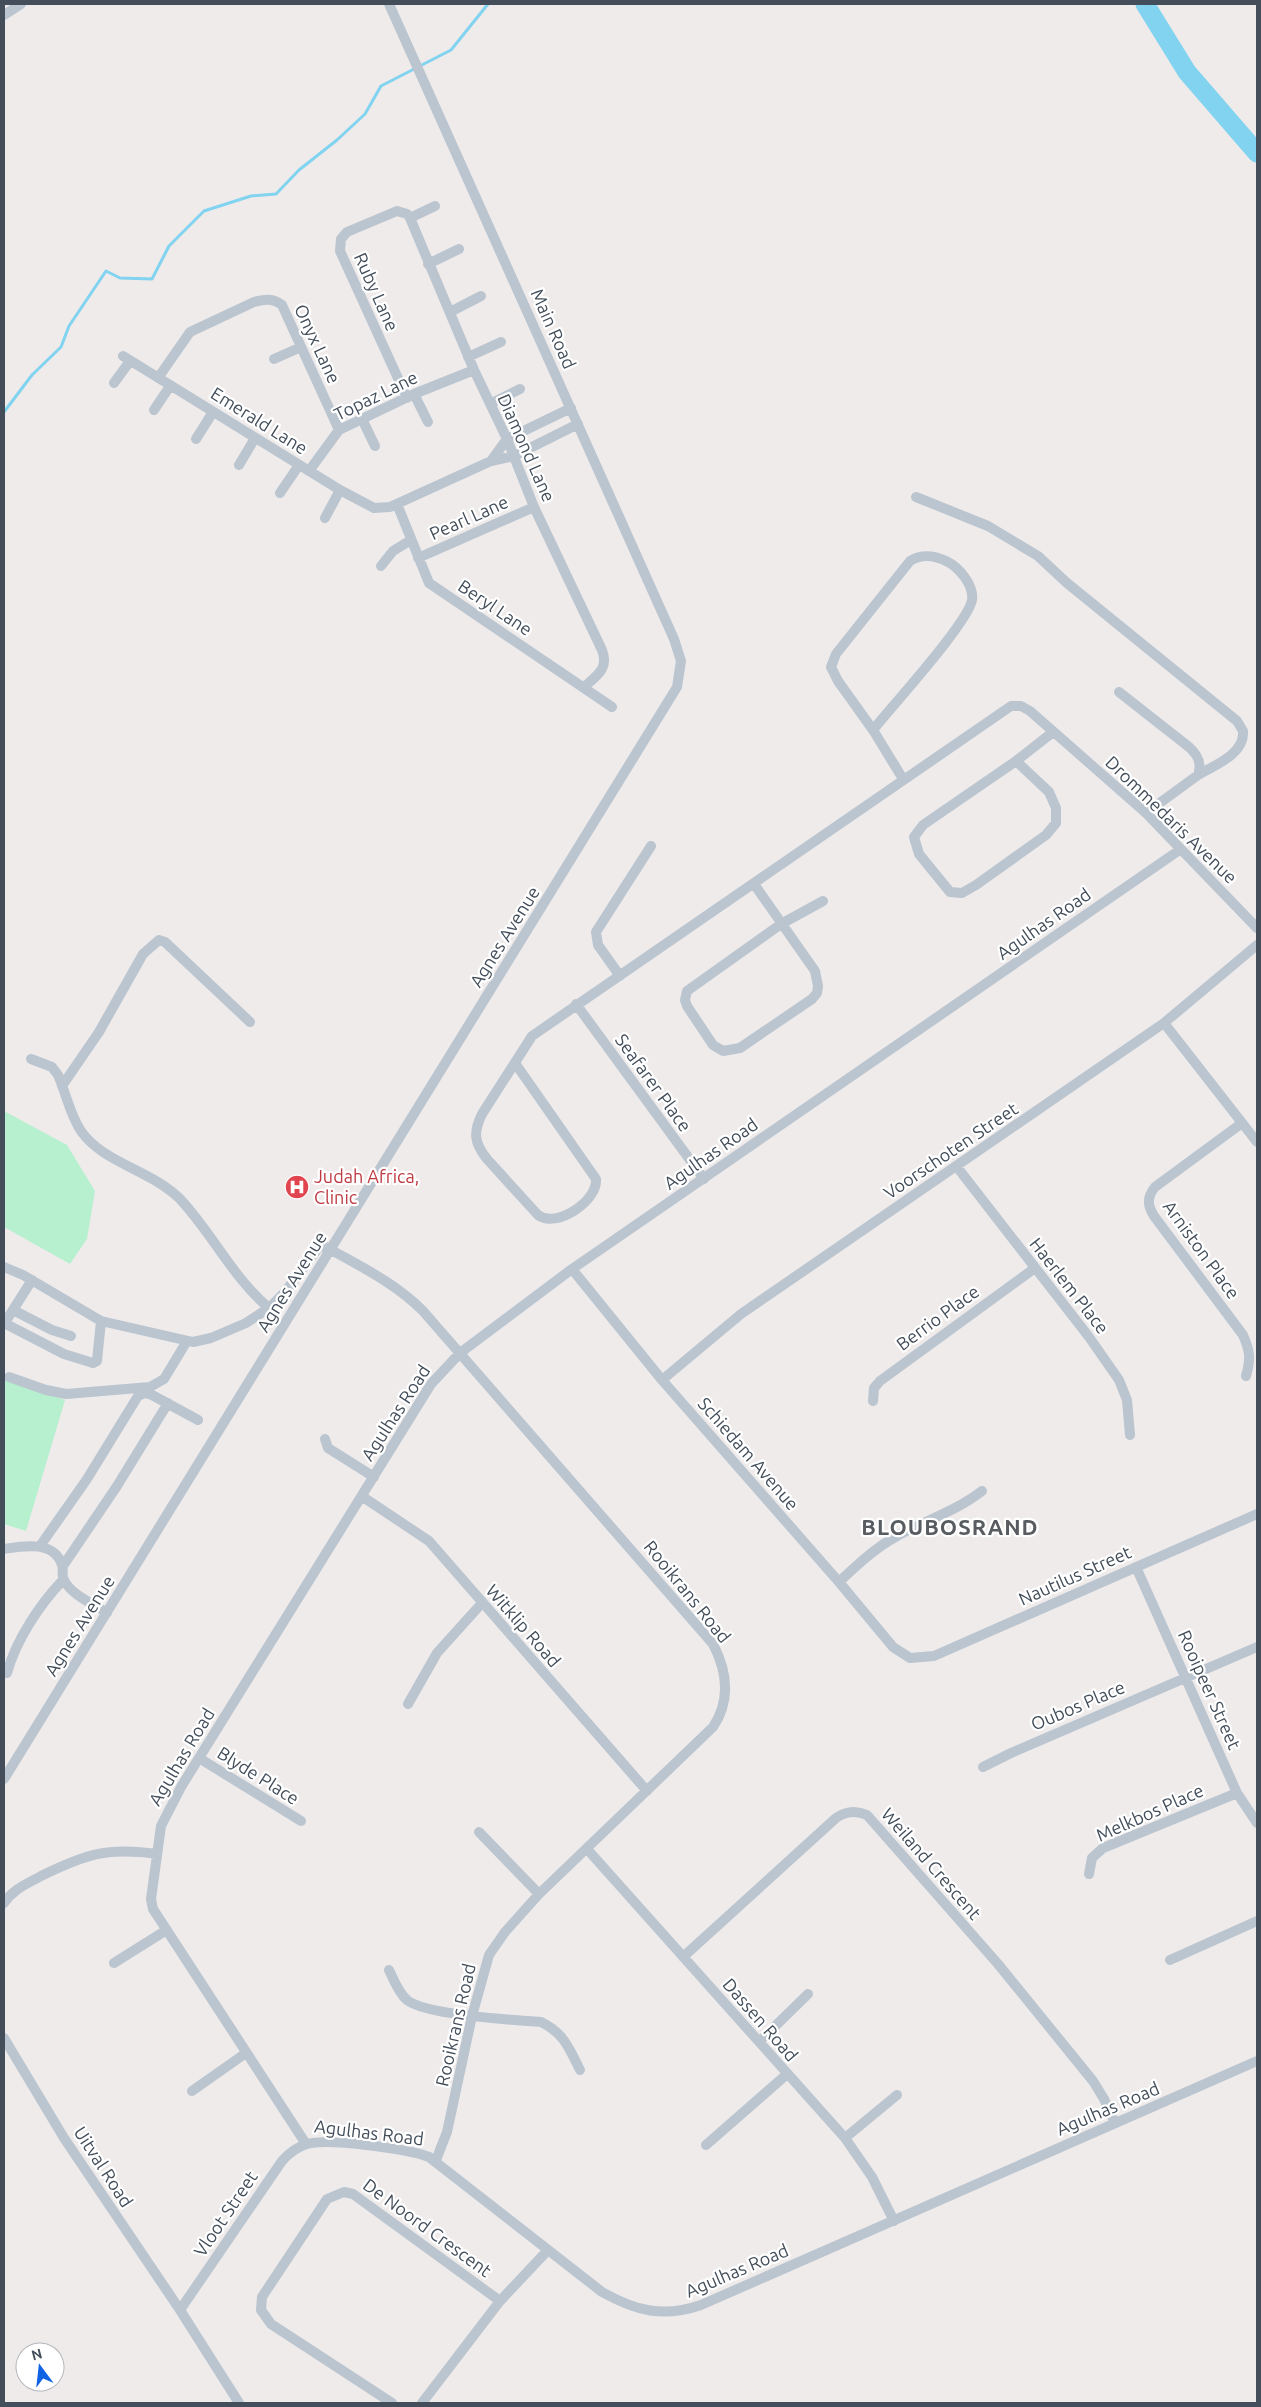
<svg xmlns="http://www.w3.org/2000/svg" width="1261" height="2407" viewBox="0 0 1261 2407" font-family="Ubuntu,sans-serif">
	<rect width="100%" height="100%" fill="#efebeb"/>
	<!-- green -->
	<path fill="#b6f0cf" d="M4 1111 67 1145 95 1191 87 1239 70 1264 4 1227Z
		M4 1379 65 1400 26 1531 4 1524Z"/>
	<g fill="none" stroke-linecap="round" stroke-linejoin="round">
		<!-- stream -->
		<path stroke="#81d3ef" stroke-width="3" d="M4 412 32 375 61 347 69 326 106 271 120 278 152 279 169 246 204 211 251 196 276 194 299 170 337 140 365 114 381 86 451 50 488 4"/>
		<!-- river -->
		<path stroke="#81d3ef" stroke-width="19" d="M1145 4 1187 72 1257 153"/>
		<!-- minor -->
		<path stroke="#bbc5cf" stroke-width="10" d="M4 15 21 4
			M410 218 435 206
			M428 264 459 249
			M450 312 481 296
			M123 356 340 490 374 508 390 507 491 461 514 456 578 424
			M468 357 501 342
			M274 359 301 347
			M158 378 190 332 254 302C265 299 273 298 282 305L339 430
			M114 383 130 361
			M414 394 428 422
			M407 398 340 251 341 239 347 232 397 211 407 214 410 218 474 370 507 439 534 507 602 650C609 668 598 675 584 687
			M490 404 520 389
			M154 410 170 386
			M362 419 375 446
			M196 439 213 412
			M491 461 507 439 571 408
			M239 465 255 438
			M309 471 339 430 414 394 474 370
			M280 493 299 465
			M916 497 988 526 1038 556 1067 583 1237 721 1243 731C1245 754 1215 765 1198 775
			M397 504 429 583 612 707
			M325 518 340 490
			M418 558 534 507
			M381 566 393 551 411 540
			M1119 692 1189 747C1198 755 1202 763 1198 775L1146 813
			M873 730C892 706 968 623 972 600 974 585 959 567 946 561 933 555 922 554 910 561L836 654 831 667 838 681 873 730 903 779
			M1016 761 1049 792 1056 808V823L1046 835 976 885 962 893 950 892 919 854 914 837 923 825 1016 761 1053 732
			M754 884 815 971 818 986 817 993 812 999 740 1048 723 1051 713 1045 687 1006 685 1000 687 991 781 924 823 901
			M620 976 598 945 596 932 651 846
			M576 1004 704 1179
			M1164 1023 1257 1142
			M31 1059 52 1067 58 1075C66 1093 70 1115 81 1131 103 1163 151 1170 180 1199 212 1233 233 1278 269 1308
			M515 1063 596 1179C598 1201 556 1229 538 1215L487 1159C474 1143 473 1132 482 1114L532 1036 1011 706H1021L1030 711 1146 813 1257 928
			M62 1086 99 1032 143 954 159 940 165 942 250 1022
			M1242 1123 1155 1187C1147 1197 1147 1205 1154 1216L1243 1335C1250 1351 1251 1359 1246 1376
			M957 1167 1089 1337 1119 1380 1127 1400 1130 1435
			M4 1267 23 1275 101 1321 193 1342 211 1338 246 1323 269 1308 285 1292 319 1247H326C361 1267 394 1282 423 1311L713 1644C727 1671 731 1700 713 1727L539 1894 505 1932 489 1955 472 2016 447 2132 436 2160
			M572 1269 662 1380 839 1582 893 1647 910 1658 934 1656 1257 1514
			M13 1310 52 1330 71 1336
			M4 1323 64 1354 93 1363 97 1361 101 1321
			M4 1324 32 1280
			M9 1377 46 1390 66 1394 150 1387 164 1379 187 1341
			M662 1380 741 1314 1164 1023 1257 945
			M873 1401 874 1388 880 1381 1035 1268
			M325 1439 328 1448 374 1477
			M363 1497 429 1541 647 1791
			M40 1546 87 1479 138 1396 145 1393 152 1395 198 1420
			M4 1549C23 1546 54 1540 62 1565 64 1570 61 1575 64 1580 71 1595 94 1604 107 1613
			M63 1566 117 1486 168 1403
			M1136 1567 1237 1793 1257 1823
			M839 1582C857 1565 875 1548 897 1536 925 1521 956 1511 982 1491
			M7 1673C16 1640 40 1604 63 1580
			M408 1704 437 1653 482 1603
			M199 1758 301 1821
			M983 1767 1011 1753 1257 1647
			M4 1779 677 687 681 661 674 639 389 4
			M479 1832 539 1894
			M587 1849 845 2138 872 2177 894 2221
			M1089 1874 1092 1858 1103 1848 1237 1793
			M4 1903C13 1889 27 1884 41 1876 86 1854 107 1847 157 1854
			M683 1957 836 1818C846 1811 856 1810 867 1815L998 1964 1093 2081 1104 2099 1115 2123
			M1170 1960 1257 1921
			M114 1963 165 1931
			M389 1970C394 1980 398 1992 407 2000 425 2015 513 2020 541 2022 564 2033 569 2048 580 2070
			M4 2038 64 2138 180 2310 239 2403
			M760 2041 808 1994
			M192 2091 246 2053
			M845 2138 897 2095
			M306 2144 153 1909 151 1899 161 1826 181 1787 431 1384 460 1353 572 1269 1181 849
			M706 2145 786 2075
			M180 2310 282 2161C289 2153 297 2147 307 2144 328 2138 409 2149 429 2157L602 2292C636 2311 663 2318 701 2305L1257 2061
			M392 2403 271 2324 261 2310 262 2297 327 2199 344 2192 353 2194 500 2301
			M422 2403 500 2301 548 2250"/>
	</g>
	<!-- icons -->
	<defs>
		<g id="hospital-disc" transform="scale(1.25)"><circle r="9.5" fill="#e0444e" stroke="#fff"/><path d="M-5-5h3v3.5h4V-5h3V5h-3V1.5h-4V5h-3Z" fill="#fff"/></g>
	</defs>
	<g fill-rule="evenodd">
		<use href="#hospital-disc" x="297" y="1187"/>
	</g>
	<g text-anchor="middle" stroke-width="4.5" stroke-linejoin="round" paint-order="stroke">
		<!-- street labels -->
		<g font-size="18" fill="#434e5a" stroke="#fff">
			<text transform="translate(376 292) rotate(66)" y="6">Ruby Lane</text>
			<text transform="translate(553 329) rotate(66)" y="6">Main Road</text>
			<text transform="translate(317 344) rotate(65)" y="6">Onyx Lane</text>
			<text transform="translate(376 396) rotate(-26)" y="6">Topaz Lane</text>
			<text transform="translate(259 421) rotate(32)" y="6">Emerald Lane</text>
			<text transform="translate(526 448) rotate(66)" y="6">Diamond Lane</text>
			<text transform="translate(469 518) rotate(-24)" y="6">Pearl Lane</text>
			<text transform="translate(495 608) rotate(34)" y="6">Beryl Lane</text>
			<text transform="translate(1171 820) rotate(44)" y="6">Drommedaris Avenue</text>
			<text transform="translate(1044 924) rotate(-35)" y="6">Agulhas Road</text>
			<text transform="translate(505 937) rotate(-58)" y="6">Agnes Avenue</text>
			<text transform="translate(653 1083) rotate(54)" y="6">Seafarer Place</text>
			<text transform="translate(951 1151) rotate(-34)" y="6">Voorschoten Street</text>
			<text transform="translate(711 1154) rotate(-35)" y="6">Agulhas Road</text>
			<text transform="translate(1201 1250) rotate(54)" y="6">Arniston Place</text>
			<text transform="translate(292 1282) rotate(-58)" y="6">Agnes Avenue</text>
			<text transform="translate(1069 1286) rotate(52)" y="6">Haerlem Place</text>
			<text transform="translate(938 1318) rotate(-36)" y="6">Berrio Place</text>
			<text transform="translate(396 1413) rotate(-57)" y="6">Agulhas Road</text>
			<text transform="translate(748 1454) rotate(49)" y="6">Schiedam Avenue</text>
			<text transform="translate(1075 1576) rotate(-24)" y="6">Nautilus Street</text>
			<text transform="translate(687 1592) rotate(51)" y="6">Rooikrans Road</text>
			<text transform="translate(80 1626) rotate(-58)" y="6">Agnes Avenue</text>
			<text transform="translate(523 1626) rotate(49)" y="6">Witklip Road</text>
			<text transform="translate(1209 1690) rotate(66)" y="6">Rooipeer Street</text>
			<text transform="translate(1078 1706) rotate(-23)" y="6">Oubos Place</text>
			<text transform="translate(182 1757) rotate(-59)" y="6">Agulhas Road</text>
			<text transform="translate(258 1776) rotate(32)" y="6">Blyde Place</text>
			<text transform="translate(1150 1813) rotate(-24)" y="6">Melkbos Place</text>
			<text transform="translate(931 1864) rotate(49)" y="6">Weiland Crescent</text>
			<text transform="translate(760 2020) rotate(49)" y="6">Dassen Road</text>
			<text transform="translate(456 2025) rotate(-77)" y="6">Rooikrans Road</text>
			<text transform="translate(1108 2109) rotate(-23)" y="6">Agulhas Road</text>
			<text transform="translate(369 2133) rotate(7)" y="6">Agulhas Road</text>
			<text transform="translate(103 2167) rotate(57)" y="6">Uitval Road</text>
			<text transform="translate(226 2214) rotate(-56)" y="6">Vloot Street</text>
			<text transform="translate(427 2228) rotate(36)" y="6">De Noord Crescent</text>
			<text transform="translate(737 2271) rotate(-23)" y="6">Agulhas Road</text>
		</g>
		<!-- health labels -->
		<g font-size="18" fill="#be3a42" stroke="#fff" text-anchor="start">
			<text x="314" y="1183">Judah Africa,<tspan x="314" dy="21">Clinic</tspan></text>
		</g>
		<!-- district labels -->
		<g font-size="22" font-weight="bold" letter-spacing="1" fill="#585c61" stroke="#fff">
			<text x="950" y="1535">BLOUBOSRAND</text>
		</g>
	</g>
	<!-- border -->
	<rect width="1261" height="2407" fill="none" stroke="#434e5a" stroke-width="10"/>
	<!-- north arrow -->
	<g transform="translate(40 2367) rotate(345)"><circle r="24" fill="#ffffff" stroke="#b4b8bd"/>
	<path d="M0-4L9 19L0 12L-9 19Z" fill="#1163e3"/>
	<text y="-8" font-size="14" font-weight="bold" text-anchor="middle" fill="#434e5a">N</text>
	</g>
</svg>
